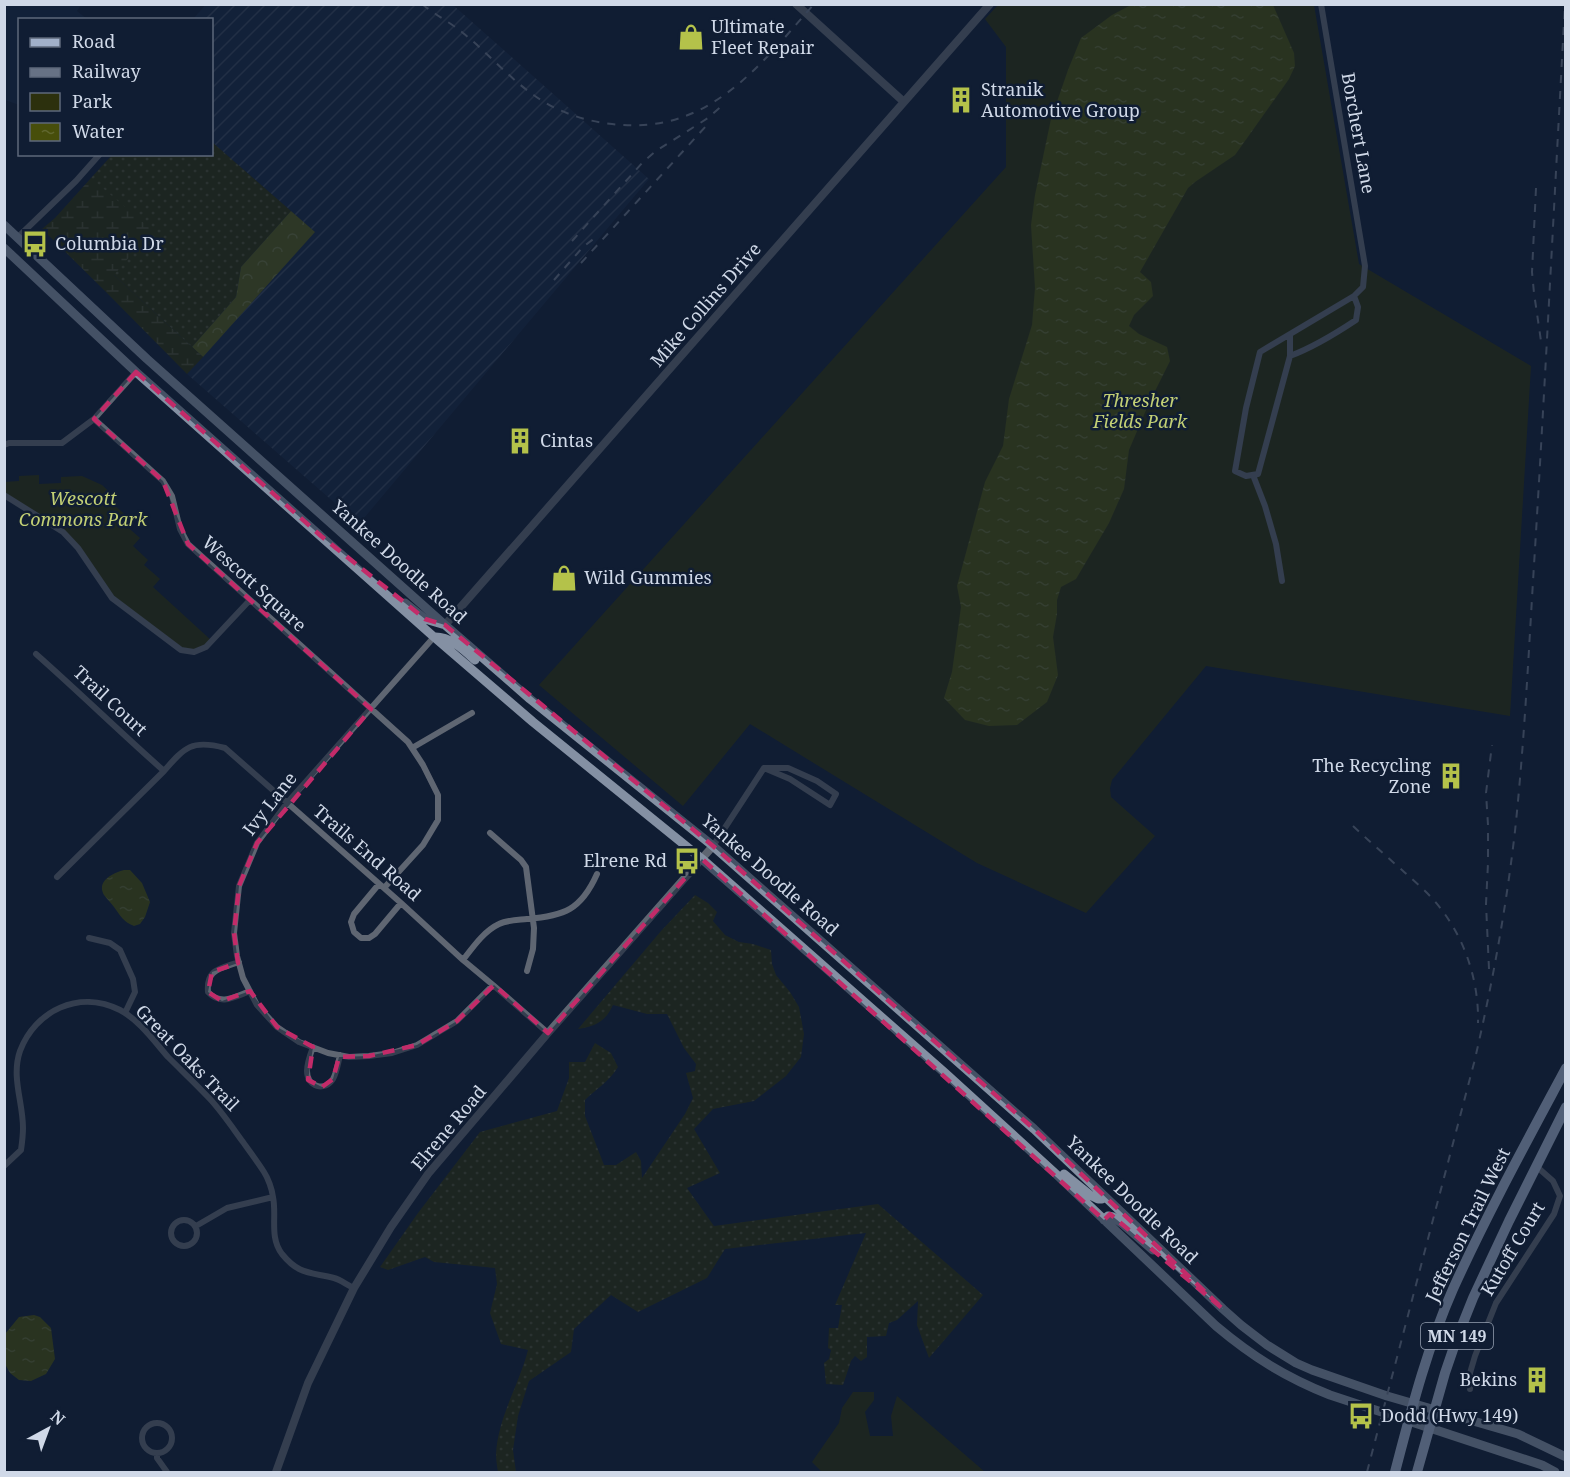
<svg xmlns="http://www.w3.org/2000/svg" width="1570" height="1477" viewBox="0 0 1570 1477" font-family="'Noto Serif',serif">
	<defs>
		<pattern id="industrial-furrows" width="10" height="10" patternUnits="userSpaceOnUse" patternTransform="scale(1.5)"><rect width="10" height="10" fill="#162641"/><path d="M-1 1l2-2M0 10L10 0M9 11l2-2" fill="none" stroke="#37455c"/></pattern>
		<pattern id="grass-dots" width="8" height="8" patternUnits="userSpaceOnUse" patternTransform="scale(1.5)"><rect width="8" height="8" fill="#2c300d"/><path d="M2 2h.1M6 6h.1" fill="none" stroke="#4a4d30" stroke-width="1.8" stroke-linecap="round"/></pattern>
		<pattern id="forest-crowns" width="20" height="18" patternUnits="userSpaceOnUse" patternTransform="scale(1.5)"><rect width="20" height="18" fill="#505718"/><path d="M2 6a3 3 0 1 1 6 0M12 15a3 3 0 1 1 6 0" fill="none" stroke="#686f3a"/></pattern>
		<pattern id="wetland-marsh" width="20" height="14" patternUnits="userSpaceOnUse" patternTransform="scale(1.5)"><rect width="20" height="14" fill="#2c300d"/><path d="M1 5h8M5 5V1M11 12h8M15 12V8" fill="none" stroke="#4a4d30"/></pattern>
		<pattern id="water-ripples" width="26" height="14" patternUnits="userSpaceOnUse" patternTransform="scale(1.5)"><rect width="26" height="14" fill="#474e0b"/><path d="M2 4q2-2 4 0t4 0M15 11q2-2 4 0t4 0" fill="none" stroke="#60672f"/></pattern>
	</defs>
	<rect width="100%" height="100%" fill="#101d33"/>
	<!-- built -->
	<path fill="#162641" d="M5 4 81 5 77 11 87 19 20 20 19 105 5 100Z"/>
	<!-- industrial -->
	<path fill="url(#industrial-furrows)" d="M206 5H453L649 179 359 524 187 374 315 232 212 142V20L193 19Z"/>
	<!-- grass -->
	<path fill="url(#grass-dots)" d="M212 142 291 211 241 267 236 297 192 347 114 275 91 178 112 155 212 154Z
		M695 895 708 903 717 912 713 921 725 935 739 942 753 944 771 950 772 964 776 975 790 992 799 1007 804 1034 801 1057 786 1076 754 1101 713 1109 694 1129 720 1173 687 1188 714 1226 878 1204 983 1295 929 1358 917 1325 918 1301 897 1320 889 1323 886 1336 867 1337V1357L861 1361 855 1356 851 1361 843 1385 826 1384 824 1363 829 1359 831 1350 828 1348 829 1328H838L842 1305H835L866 1233 725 1249 707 1278 638 1312 611 1295 574 1329 571 1352 529 1381 518 1416 513 1450 516 1472H498C497 1466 496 1460 496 1454 498 1417 519 1385 528 1350L501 1344 490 1313 497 1284 495 1268 434 1262 425 1257 388 1270 380 1267 418 1213 480 1132 557 1111 569 1078V1062H585L595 1043 611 1053 618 1067C609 1082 597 1088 585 1100V1116L604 1165H616L636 1152 641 1161 642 1178 685 1114 693 1098 686 1073 695 1071 696 1064 684 1048 667 1014H647L613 1005C605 1022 596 1026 578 1029L661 931Z"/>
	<!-- forest -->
	<path fill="url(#forest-crowns)" d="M291 211 315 232 203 357 192 347 236 297 241 267Z"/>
	<!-- wetland -->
	<path fill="url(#wetland-marsh)" d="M91 178 152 230 114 275 203 357 187 374 106 292 42 229 55 218Z"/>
	<!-- park -->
	<path fill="#2c300d" d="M998 5H1314L1359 264 1531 366 1510 716 1206 666 1112 780 1110 788 1111 797 1155 836 1086 913 977 863 750 724 683 806 539 685 1006 167V47L985 19Z
		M39 475V484L61 483V477L82 476 102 485 117 499 113 504 129 518 124 524 140 538 133 546 148 560 144 565 160 579 153 587 212 641 194 652 181 650 112 598 63 532 5 495 4 482 19 481V476Z
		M853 1392H874V1400L865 1412 870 1436H893L891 1416 897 1396 985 1472H822L812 1462 839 1423 842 1408Z"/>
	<!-- water -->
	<path fill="url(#water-ripples)" d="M1131 5H1273L1294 53 1295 66 1289 79 1235 155 1195 182 1188 188 1140 272 1151 282 1153 296 1134 315 1129 326 1139 334 1167 347 1170 361 1149 403 1129 450 1124 489 1109 523 1076 579 1061 587 1057 600V614L1053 637 1058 675 1047 702 1017 725 989 726 965 720 944 698 952 672 961 607 957 586 985 482 1003 446 1009 399 1032 325 1035 288 1031 225 1035 195 1051 119 1068 70 1081 38 1112 15Z
		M124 870H130L142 883 150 902 145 917 140 924 134 926C123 922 120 915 114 907 111 903 107 899 104 895 96 881 113 873 124 870Z
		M34 1315 40 1317 51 1328 55 1359 46 1374 31 1381 19 1380 10 1373 5 1364V1334L19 1317Z"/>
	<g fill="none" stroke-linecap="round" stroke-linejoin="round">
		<!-- minor -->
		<path stroke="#5f6672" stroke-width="6" d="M18 237 76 181 100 154
			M1290 335V356L1258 474 1246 476 1235 471 1246 408 1260 352 1354 296 1363 287 1365 266 1321 4
			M1290 356C1314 347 1335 334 1356 320L1358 307 1354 296
			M94 419 163 481 172 496 180 529 188 544 408 742 423 765 438 795V820L423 845 384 888
			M4 445 9 443H62L94 419 136 372
			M1253 475 1265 506 1276 544 1282 581
			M4 495 63 532 78 548 112 598 181 650 194 652 206 647 249 601
			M434 637 287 803 257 843 239 886 234 933 237 956 243 978 257 1005 277 1027 299 1042 328 1053 349 1057 369 1056 392 1053 417 1045 457 1021 493 985
			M36 654C79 692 121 733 164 771
			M412 748 472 713
			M490 833 521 860 526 867 534 928 533 949 527 971
			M713 846 764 768 790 779 830 805 836 794 817 781 788 768H764
			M57 877 164 771C185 747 192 739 225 748L401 903 463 960 493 985 548 1033
			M379 884 354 914 351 922 354 932 361 938H369L375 934 401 903
			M89 938 110 943 120 950 133 979 135 992 125 1013
			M463 960C473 947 484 931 499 924 507 920 518 920 527 919 564 916 581 910 597 874
			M239 962C220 969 206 969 208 992 221 1006 234 997 250 991
			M313 1047C310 1055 307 1063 307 1071 307 1087 325 1092 333 1079 337 1072 338 1063 340 1055
			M4 1166 21 1150C22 1143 23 1135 23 1128 23 1102 11 1077 20 1051 35 1011 79 989 120 1010 139 1020 154 1041 168 1057 182 1071 196 1084 210 1099 222 1112 232 1127 243 1142 250 1152 257 1161 264 1172 268 1178 272 1189 273 1197 277 1216 269 1237 282 1254 299 1275 310 1272 334 1278 341 1280 347 1285 354 1288
			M171 1233a13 13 0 1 1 26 0a13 13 0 1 1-26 0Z
			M196 1226 227 1208 273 1197
			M1470 1389V1373L1475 1356 1496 1303 1554 1214 1560 1196 1553 1181 1536 1166
			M142 1438a15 15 0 1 1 30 0a15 15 0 1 1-30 0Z
			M157 1454V1458L167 1472"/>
		<!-- tertiary -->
		<path stroke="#5f6672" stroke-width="8" d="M796 4 904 102
			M445 625 990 4
			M276 1472 308 1383 354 1288 391 1227 428 1174 548 1033 713 846"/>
		<!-- secondary -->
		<path stroke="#8490a3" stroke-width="9" d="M4 225 147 359 445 625 530 699 713 846 1034 1129 1223 1309 1241 1325 1267 1345 1296 1363 1312 1370 1387 1396 1518 1434 1566 1457
			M4 248 136 372 434 637 533 722 702 859 945 1073 1056 1174 1216 1326C1253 1357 1285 1377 1330 1395L1542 1465 1555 1472
			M405 603 425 619 442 624
			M434 637C450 636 464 650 475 660
			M1064 1174 1090 1195 1098 1199H1102L1105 1197
			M1104 1220 1108 1216 1113 1217 1123 1224 1153 1250"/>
		<!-- primary -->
		<path stroke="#a1b0c9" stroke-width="10" d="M1395 1472C1411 1411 1427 1348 1453 1289 1487 1214 1527 1141 1566 1068
			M1417 1472 1445 1373 1457 1338 1473 1298 1509 1221 1566 1107"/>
		<!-- rail -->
		<path stroke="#677285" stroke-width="2" stroke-dasharray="8 8" stroke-linecap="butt" d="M422 4C435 15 450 22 463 33 488 53 509 78 535 96 558 112 584 121 612 124 707 136 758 68 814 4
			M1536 188 1532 272 1534 293 1541 341
			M572 241 643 162 656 151 708 118 725 103
			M581 263 707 125
			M554 280 583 247 596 237
			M1353 826C1369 841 1385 855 1402 870 1415 882 1430 894 1441 909 1466 941 1479 983 1478 1023
			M1489 969 1486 904 1488 863V825L1486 793 1492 745
			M1367 1472 1474 1063C1492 986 1506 909 1515 831 1525 737 1529 643 1535 549 1546 367 1555 186 1565 4"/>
	</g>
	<!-- marked area -->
	<path d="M0 0H1570V1477H0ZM136 372 321 536 425 619 445 625 713 846 1034 1129 1223 1309 1110 1214 1104 1220 702 859 548 1033 494 985 457 1021 417 1045 369 1056 339 1057 333 1079 322 1087 308 1080 313 1047 277 1027 250 991 222 1001 208 992 212 972 238 963 234 933 239 886 257 843 371 709 188 544 163 481 94 419Z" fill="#101d33" fill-opacity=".55" fill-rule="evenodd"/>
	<path fill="none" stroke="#c32b69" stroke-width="4.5" stroke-dasharray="12 8" stroke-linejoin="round" d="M136 372 321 536 425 619 445 625 713 846 1034 1129 1223 1309 1110 1214 1104 1220 702 859 548 1033 494 985 457 1021 417 1045 369 1056 339 1057 333 1079 322 1087 308 1080 313 1047 277 1027 250 991 222 1001 208 992 212 972 238 963 234 933 239 886 257 843 371 709 188 544 163 481 94 419Z"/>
	<!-- icons -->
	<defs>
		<g id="shop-bare" transform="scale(2.07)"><path d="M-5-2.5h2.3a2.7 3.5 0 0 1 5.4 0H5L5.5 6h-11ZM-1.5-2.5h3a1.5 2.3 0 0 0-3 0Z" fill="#b4c24a" stroke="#101d33" stroke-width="2.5" paint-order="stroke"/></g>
		<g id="building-bare" transform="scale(2.07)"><path d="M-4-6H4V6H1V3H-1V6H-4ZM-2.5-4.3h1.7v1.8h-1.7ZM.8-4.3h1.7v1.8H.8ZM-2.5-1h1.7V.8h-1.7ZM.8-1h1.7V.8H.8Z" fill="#b4c24a" stroke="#101d33" stroke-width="2.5" paint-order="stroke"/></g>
		<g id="bus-bare" transform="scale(2.07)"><path d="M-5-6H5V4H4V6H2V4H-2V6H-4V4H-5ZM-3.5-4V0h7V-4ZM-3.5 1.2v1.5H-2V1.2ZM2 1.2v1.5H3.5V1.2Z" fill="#b4c24a" stroke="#101d33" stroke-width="2.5" paint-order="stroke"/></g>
	</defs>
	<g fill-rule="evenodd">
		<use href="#shop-bare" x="691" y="37"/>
		<use href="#building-bare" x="961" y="100"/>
		<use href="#bus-bare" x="35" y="244"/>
		<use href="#building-bare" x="520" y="441"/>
		<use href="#shop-bare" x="564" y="578"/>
		<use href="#building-bare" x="1451" y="776"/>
		<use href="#bus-bare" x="687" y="861"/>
		<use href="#building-bare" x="1537" y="1380"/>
		<use href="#bus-bare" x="1361" y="1416"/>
	</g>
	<g text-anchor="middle" stroke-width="5" stroke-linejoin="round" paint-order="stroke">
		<!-- shield labels -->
		<rect fill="#101d33" stroke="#96a1b2" stroke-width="1.5" x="1421" y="1323" width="72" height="26" rx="4.5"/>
		<g font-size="16" font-weight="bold" fill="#d0d9e8">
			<text x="1457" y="1342">MN 149</text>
		</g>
		<!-- poi labels -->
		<g font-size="18" fill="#d0d9e8" stroke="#101d33" text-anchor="start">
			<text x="711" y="33">Ultimate<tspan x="711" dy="21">Fleet Repair</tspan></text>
			<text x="981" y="96">Stranik<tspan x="981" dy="21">Automotive Group</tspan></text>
			<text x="55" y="250">Columbia Dr</text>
			<text x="540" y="447">Cintas</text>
			<text x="584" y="584">Wild Gummies</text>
			<text x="1431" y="772" text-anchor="end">The Recycling<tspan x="1431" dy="21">Zone</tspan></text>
			<text x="667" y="867" text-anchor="end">Elrene Rd</text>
			<text x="1517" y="1386" text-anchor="end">Bekins</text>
			<text x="1381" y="1422">Dodd (Hwy 149)</text>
		</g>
		<!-- street labels -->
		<g font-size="18" fill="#d0d9e8" stroke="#101d33">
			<text transform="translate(1358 133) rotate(80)" y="6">Borchert Lane</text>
			<text transform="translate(706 305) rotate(-49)" y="6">Mike Collins Drive</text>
			<text transform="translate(399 562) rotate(42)" y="6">Yankee Doodle Road</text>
			<text transform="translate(254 584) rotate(42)" y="6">Wescott Square</text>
			<text transform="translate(110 701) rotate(43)" y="6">Trail Court</text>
			<text transform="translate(270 804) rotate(-52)" y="6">Ivy Lane</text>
			<text transform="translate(367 853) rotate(41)" y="6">Trails End Road</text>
			<text transform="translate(770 875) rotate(41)" y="6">Yankee Doodle Road</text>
			<text transform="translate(187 1058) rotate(46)" y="6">Great Oaks Trail</text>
			<text transform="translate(449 1128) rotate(-50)" y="6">Elrene Road</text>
			<text transform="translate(1132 1200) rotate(44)" y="6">Yankee Doodle Road</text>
			<text transform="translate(1468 1225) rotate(-64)" y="6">Jefferson Trail West</text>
			<text transform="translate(1513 1249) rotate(-59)" y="6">Kutoff Court</text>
		</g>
		<!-- park labels -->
		<g font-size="18" font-style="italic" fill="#c3d075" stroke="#101d33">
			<text x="1140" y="407">Thresher<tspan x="1140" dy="21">Fields Park</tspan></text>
			<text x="83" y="505">Wescott<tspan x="83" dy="21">Commons Park</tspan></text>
		</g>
	</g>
	<!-- border -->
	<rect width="1570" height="1477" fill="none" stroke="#d0d9e8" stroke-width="12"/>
	<!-- legend -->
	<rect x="18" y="18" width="195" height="138" fill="#101d33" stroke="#5d687b" stroke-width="1.5"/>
	<rect x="30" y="38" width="30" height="9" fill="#a1b0c9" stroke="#5d687b" stroke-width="1.5"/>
	<text x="72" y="48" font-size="18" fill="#d0d9e8">Road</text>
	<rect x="30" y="68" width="30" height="9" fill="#677285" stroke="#5d687b" stroke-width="1.5"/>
	<text x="72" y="78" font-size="18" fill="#d0d9e8">Railway</text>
	<rect x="30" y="93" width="30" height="18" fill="#2c300d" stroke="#5d687b" stroke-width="1.5"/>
	<text x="72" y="108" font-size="18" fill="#d0d9e8">Park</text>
	<rect x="30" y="123" width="30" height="18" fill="url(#water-ripples)" stroke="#5d687b" stroke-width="1.5"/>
	<text x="72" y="138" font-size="18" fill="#d0d9e8">Water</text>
	<!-- north arrow -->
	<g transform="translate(48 1429) rotate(41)" stroke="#101d33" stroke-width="4.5" paint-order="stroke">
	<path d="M0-4.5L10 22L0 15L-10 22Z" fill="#d0d9e8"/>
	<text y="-9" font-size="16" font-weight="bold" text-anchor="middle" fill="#d0d9e8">N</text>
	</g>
</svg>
